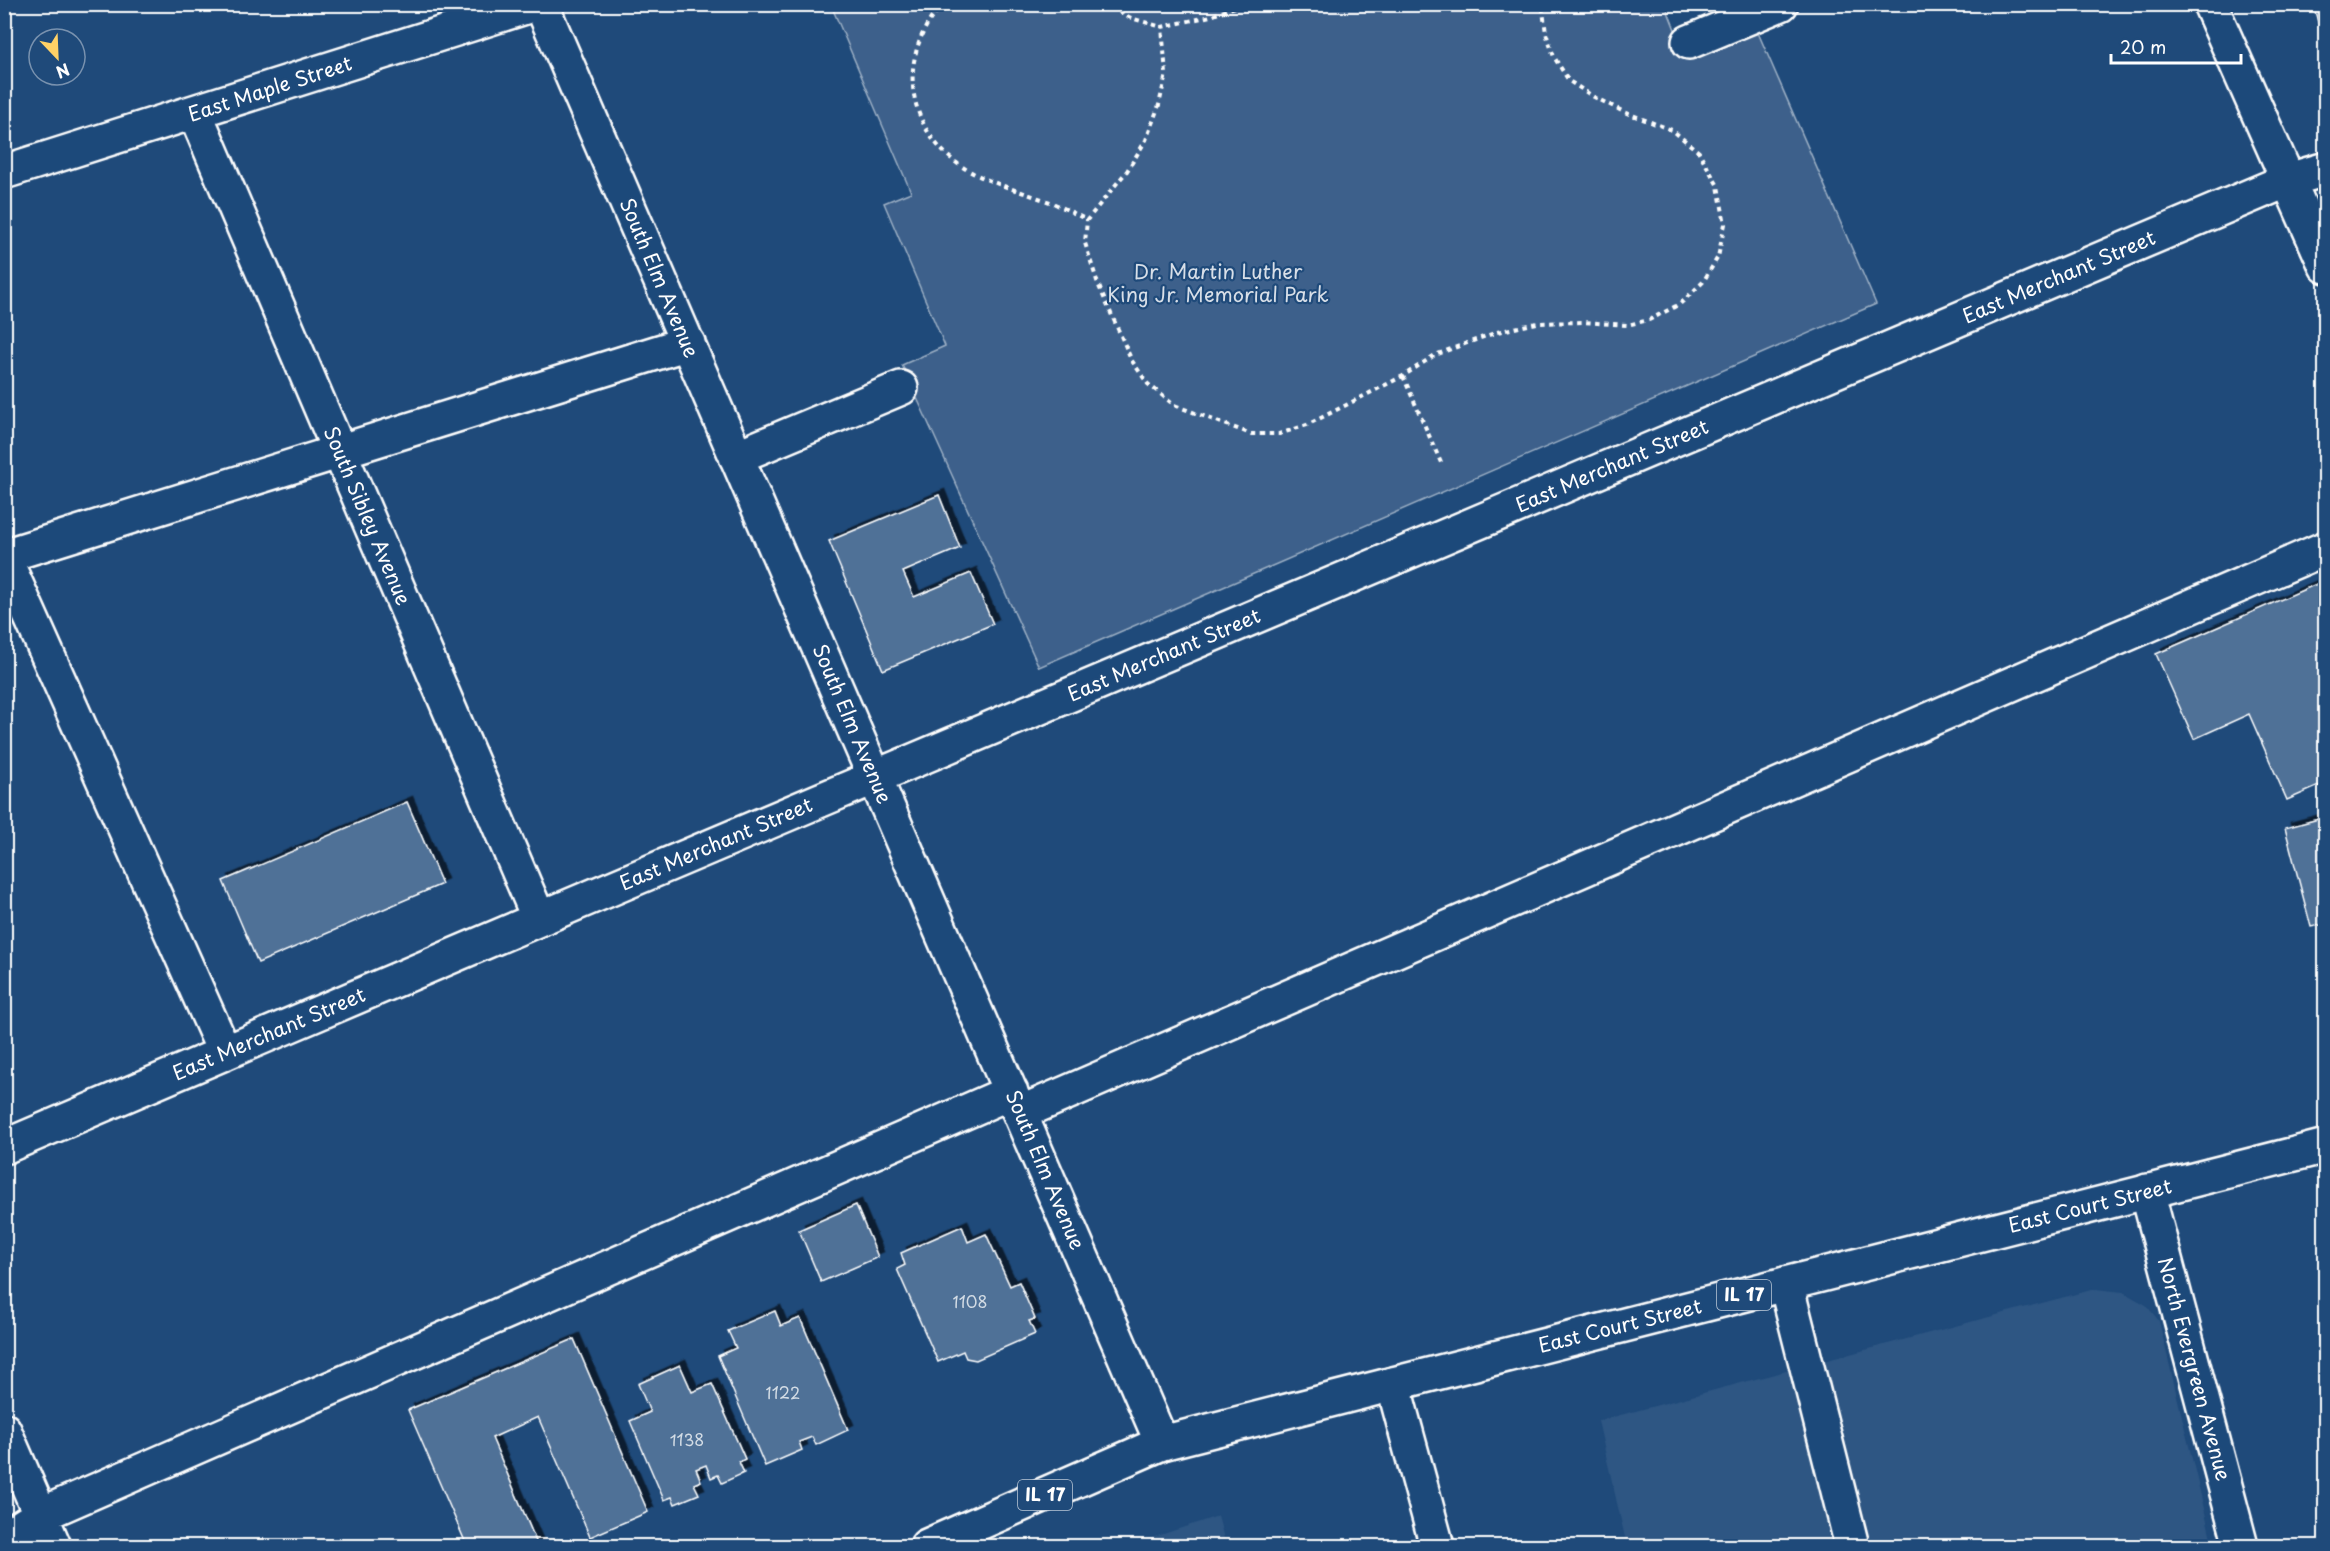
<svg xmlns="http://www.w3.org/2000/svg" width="2330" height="1551" viewBox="0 0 2330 1551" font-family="'Playpen Sans',sans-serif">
	<defs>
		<filter id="shadow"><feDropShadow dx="5.5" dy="-5.5" stdDeviation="0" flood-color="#0009"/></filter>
	</defs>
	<rect width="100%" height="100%" fill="#1f4a7a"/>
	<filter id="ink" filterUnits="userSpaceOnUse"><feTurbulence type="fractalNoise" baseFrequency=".0167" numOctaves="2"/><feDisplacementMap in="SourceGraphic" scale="12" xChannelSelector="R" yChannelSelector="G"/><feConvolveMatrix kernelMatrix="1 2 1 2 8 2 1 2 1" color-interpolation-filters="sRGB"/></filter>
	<g filter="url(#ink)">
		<!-- built -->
		<path fill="#2e5683" d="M2095 1289 2123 1292 2146 1305 2159 1321 2213 1546H1627L1598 1421Z
			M1218 1516 1226 1546H1127Z"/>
		<!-- green -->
		<path fill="#3c618b" stroke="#9eb0c5" stroke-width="1.5" d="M1665 4 1676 32 1746 5 1876 304 1039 667 902 365 945 346 884 203 911 192 831 5Z"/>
		<!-- building -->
		<path fill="#507197" stroke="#fff" stroke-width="1.5" filter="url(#shadow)" d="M2313 4H2326V51Z
			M939 495 960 548 903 572 914 597 971 573 993 624 883 670 829 541Z
			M2326 580V783L2287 800 2249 714 2194 739 2156 654Z
			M407 802 442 884 258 963 223 881Z
			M2326 817V924L2311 927 2285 828Z
			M856 1205 878 1257 821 1282 799 1230Z
			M962 1226 968 1242 986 1234 1010 1286 1019 1282 1035 1319 1029 1321 1035 1334 976 1360 966 1358 963 1351 938 1362 897 1269 905 1265 901 1253Z
			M775 1311 781 1326 800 1318 848 1430 816 1445 812 1437 799 1442 802 1450 765 1466 718 1356 736 1348 728 1331Z
			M574 1339 648 1512 590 1537 538 1417 492 1438 538 1546H467L408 1410Z
			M680 1365 692 1392 712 1384 745 1459 739 1462 744 1473 722 1483 718 1475 711 1478 706 1465 696 1469 701 1481 694 1484 699 1494 675 1504 672 1497 664 1500 630 1421 650 1412 638 1384Z"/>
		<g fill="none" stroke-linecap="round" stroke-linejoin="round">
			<!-- minor casing -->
			<g stroke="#fff" stroke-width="38">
				<path id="minor" d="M541 4 1162 1443
					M2210 4 2326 266
					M1689 42 1781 4
					M195 113 539 919
					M736 457 901 388
					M4 556 688 343
					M4 557 225 1053
					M1020 1113 2326 548
					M4 1147 539 919 2288 180 2326 169
					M2147 1191 2241 1546
					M1786 1284 1852 1546
					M1393 1384 1437 1546
					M4 1430 54 1546
					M4 1538 40 1515 1011 1092"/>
			</g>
			<!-- major casing -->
			<g stroke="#fff" stroke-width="38">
				<path id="major" d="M4 172 535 4
					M927 1546 1162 1443 2326 1146"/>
			</g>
			<!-- path -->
			<path stroke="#fff" stroke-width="4" stroke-dasharray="4.5 4.5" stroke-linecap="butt" d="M944 4C926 19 915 47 913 69 909 115 936 156 977 175 1000 186 1026 193 1050 202 1063 207 1075 214 1087 220
				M1103 4 1131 18 1162 27
				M1243 4 1211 16 1162 27 1166 74 1159 105 1146 140 1127 171 1087 220 1085 243 1098 284 1132 361 1148 384 1174 405 1251 434H1279L1307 425 1403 376 1435 355 1497 332 1537 323 1583 322 1627 325 1649 320 1680 304 1703 282 1718 257 1725 224 1718 186 1699 152 1672 130 1624 112 1594 97 1569 81 1554 57 1546 33 1542 4
				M1403 376 1442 465"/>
			<!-- minor -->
			<use href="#minor" stroke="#1f4a7a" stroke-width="33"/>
			<!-- major -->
			<use href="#major" stroke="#1f4a7a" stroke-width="33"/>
		</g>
	</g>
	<g text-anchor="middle" stroke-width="4.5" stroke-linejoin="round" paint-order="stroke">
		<!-- number labels -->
		<g font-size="16" fill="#d3dce5">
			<text x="970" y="1308">1108</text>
			<text x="783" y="1399">1122</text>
			<text x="687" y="1446">1138</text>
		</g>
		<!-- shield labels -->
		<g fill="#1f4a7a" stroke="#bcc9d7" stroke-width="1.5">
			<rect x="1717" y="1280" width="54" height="30" rx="4.5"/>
			<rect x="1018" y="1480" width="54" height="30" rx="4.5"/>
		</g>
		<g font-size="18" font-weight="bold" fill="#fff">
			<text x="1744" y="1301">IL 17</text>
			<text x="1045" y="1501">IL 17</text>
		</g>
		<!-- street labels -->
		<g font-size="20" fill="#fff" stroke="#1f4a7a">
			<text transform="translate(270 89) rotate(-18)" y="7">East Maple Street</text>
			<text transform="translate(2059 277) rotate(-23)" y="7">East Merchant Street</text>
			<text transform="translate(659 278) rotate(67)" y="7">South Elm Avenue</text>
			<text transform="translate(1612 466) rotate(-23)" y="7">East Merchant Street</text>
			<text transform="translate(367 516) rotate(67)" y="7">South Sibley Avenue</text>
			<text transform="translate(1164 655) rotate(-23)" y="7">East Merchant Street</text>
			<text transform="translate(852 724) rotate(67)" y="7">South Elm Avenue</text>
			<text transform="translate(716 844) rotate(-23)" y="7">East Merchant Street</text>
			<text transform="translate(269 1034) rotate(-23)" y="7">East Merchant Street</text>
			<text transform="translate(1045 1170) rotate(67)" y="7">South Elm Avenue</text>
			<text transform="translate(2090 1206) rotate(-14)" y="7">East Court Street</text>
			<text transform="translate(1620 1326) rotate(-14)" y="7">East Court Street</text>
			<text transform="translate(2194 1369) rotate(75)" y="7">North Evergreen Avenue</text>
		</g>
		<!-- park labels -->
		<g font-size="20" fill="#d8dfe8" stroke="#1f4a7a">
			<text x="1218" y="279">Dr. Martin Luther<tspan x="1218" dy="23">King Jr. Memorial Park</tspan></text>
		</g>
	</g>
	<!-- margin -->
	<rect width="2330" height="1551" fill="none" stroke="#1f4a7a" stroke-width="24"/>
	<rect x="12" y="12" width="2306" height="1527" fill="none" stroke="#fff" stroke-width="2" filter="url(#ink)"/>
	<!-- north arrow -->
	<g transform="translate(57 57) rotate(157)"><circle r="28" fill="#1f4a7a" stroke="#7992af" stroke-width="1.5"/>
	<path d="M0-4.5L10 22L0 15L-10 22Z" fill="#ffd166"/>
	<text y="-9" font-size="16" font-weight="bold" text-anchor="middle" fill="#ffffff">N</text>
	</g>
	<!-- scale -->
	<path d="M2111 54v9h130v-9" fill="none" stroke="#ffffff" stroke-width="3"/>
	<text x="2120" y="54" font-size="18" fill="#ffffff" stroke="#1f4a7a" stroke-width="4.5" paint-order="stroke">20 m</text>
</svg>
